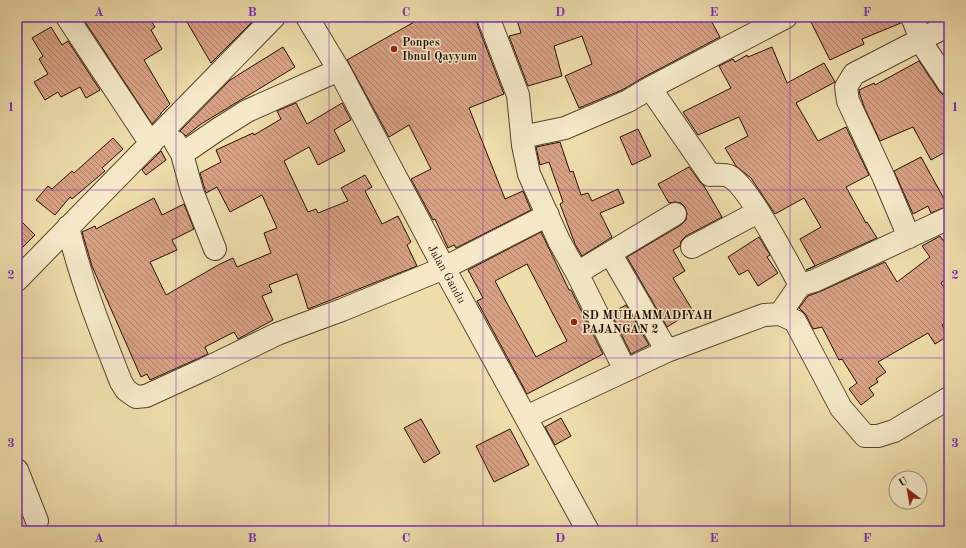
<svg xmlns="http://www.w3.org/2000/svg" width="966" height="548" viewBox="0 0 966 548" font-family="'Old Standard TT',serif">
	<defs>
		<pattern id="building-back-hatch" width="6" height="6" patternUnits="userSpaceOnUse"><rect width="6" height="6" fill="#d8a184"/><path d="M-1 5l2 2M0 0l6 6M5-1l2 2" fill="none" stroke="#af826a"/></pattern>
	</defs>
	<rect width="100%" height="100%" fill="#eedcab"/>
	<filter id="stains"><feTurbulence type="fractalNoise" baseFrequency=".005" numOctaves="4"/><feColorMatrix values="0 0 0 0 .2 0 0 0 0 .09 0 0 0 0 .02 0 0 0 .5 -.17"/></filter>
	<radialGradient id="worn" r=".72"><stop offset=".6" stop-color="#630" stop-opacity="0"/><stop offset="1" stop-color="#630" stop-opacity=".3"/></radialGradient>
	<!-- building -->
	<path fill="url(#building-back-hatch)" stroke="#241206" fill-rule="evenodd" d="M82 17H149L155 27 151 30 162 49 144 60 170 104 161 113V114L152 124Z
		M184 17H257L211 63Z
		M423 17H476V21L504 94 469 108 505 199 523 191 531 210 456 248 454 245 448 248 435 219 433 220 411 179 431 169 409 125 389 137 347 60Z
		M516 17H709L720 37 644 77 622 90 579 108 565 76 592 64 582 36 554 46 562 76 528 86 509 36 521 33Z
		M821 17H851L853 21 863 17H900L901 23 862 39 864 44 830 60 811 22Z
		M51 27 62 45 68 41 100 90 86 98 80 87 61 97 58 92 45 100 34 82 48 74 39 59 43 56 32 38Z
		M283 47 295 67 201 124 186 136 180 131 230 80Z
		M772 47 787 83 824 63 835 82 796 103 818 141 846 127 869 175 846 187 866 223 867 222 877 238 806 270 815 266 800 239 821 227 804 198 775 214 751 178 736 166 725 148 748 136 739 117 698 135 683 112 731 88 719 66 733 59 735 62 747 55 748 57Z
		M919 61 939 91 943 95 949 96V150L931 160 913 127 880 141 865 109 860 95 859 90 874 83 875 85Z
		M296 103 307 124 342 103 351 120 334 130 345 151 318 165 309 147 284 161 308 212 316 209 318 213 348 201 341 188 365 175 372 187 365 191 382 224 398 216 411 242 407 245 417 266 308 309 297 274 269 285 272 292 262 296 273 320 238 339 234 332 205 347 208 354 150 380 147 374 141 377 92 266 82 232 95 226 96 229 154 198 162 215 184 204 194 229 172 240 177 250 150 262 166 295 220 264 233 258 237 267 271 253 264 233 277 228 262 195 230 212 217 187 206 193 200 173 221 162 216 150 253 133 254 135 281 119 277 111Z
		M638 129 651 156 632 165 620 137Z
		M113 138 123 149 102 168 105 171 72 199 70 197 55 215 36 200 48 186 52 189 72 171 74 173Z
		M560 142 570 172 573 171 581 195 588 193 592 201 618 189 624 203 600 213 612 237 582 256 575 244 560 204 563 202 549 162 540 165 536 147Z
		M161 151 166 160 146 175 142 170Z
		M921 157 948 206 931 213 928 206 913 214 894 171Z
		M689 167 700 182 704 186 722 217 686 236 681 241 680 246 673 250 685 271 673 278 693 311 667 327 627 257 681 225 686 220 687 213 685 207 681 203 675 202 669 203 658 184Z
		M17 217 35 235 17 253Z
		M541 232 569 290H571L603 354 527 394 477 301 483 298 468 270ZM527 264 567 341 536 357 495 281Z
		M940 236 949 248V276L941 283 949 295V320L942 325 948 336 935 344 928 333 878 362 886 372 876 379 878 382 869 388 874 395 861 405 849 389 857 383 842 359 839 360 822 327 813 329 806 315 799 308 808 296 819 292 885 262 897 282 930 257 922 246Z
		M759 237 770 255 767 257 778 273 758 286 748 270 739 275 728 257Z
		M626 305 649 345 631 354 611 313Z
		M561 418 571 436 555 445 545 427Z
		M421 419 440 453 424 463 404 428Z
		M510 429 529 465 494 482 476 446Z"/>
	<g fill="none" stroke-linecap="round" stroke-linejoin="round">
		<!-- minor casing -->
		<g stroke="#56442f" stroke-width="24">
			<path id="minor" d="M67 17 151 144
				M307 17 339 70 444 268 588 531
				M488 17 518 95 523 145 529 174 559 241 577 273 625 370
				M912 17 925 48 949 84
				M650 88 710 175C716 175 724 174 729 176 748 185 788 263 800 285L780 314
				M522 137 565 128 628 101 650 88 786 17
				M175 142 182 154 192 191 215 249
				M182 154 217 130 247 111 339 70
				M68 227C81 281 101 331 121 382L126 390 136 397 146 396 205 369 277 334 342 310 444 268 548 215
				M909 237 884 178 848 101 846 87 854 74 949 25
				M692 247 758 212
				M610 253 667 351
				M577 273 675 214
				M17 280 274 17
				M800 285 814 281 949 218
				M526 417 667 351 764 315 780 314 795 321 841 408 865 436H878L894 431 949 398
				M17 470 37 521"/>
		</g>
		<!-- minor -->
		<use href="#minor" stroke="#f4e8c8" stroke-width="22"/>
	</g>
	<!-- grid -->
	<path fill="none" stroke="#7b2cbf" stroke-width="1" stroke-opacity="0.55" d="M176 17V531M329 17V531M483 17V531M637 17V531M790 17V531M17 190H949M17 358H949"/>
	<!-- markers -->
	<g fill="#8f2418" stroke="#f4e8c8" stroke-width="1.5">
		<circle cx="394" cy="49" r="4"/>
		<circle cx="574" cy="322" r="4"/>
	</g>
	<g text-anchor="middle" stroke-width="3" stroke-linejoin="round" paint-order="stroke">
		<!-- poi labels -->
		<g font-size="12" font-weight="bold" fill="#241206" stroke="#f4e8c8" text-anchor="start">
			<text x="402" y="46">Ponpes<tspan x="402" dy="14">Ibnul Qayyum</tspan></text>
			<text x="582" y="319">SD MUHAMMADIYAH<tspan x="582" dy="14">PAJANGAN 2</tspan></text>
		</g>
		<!-- street labels -->
		<g font-size="12" fill="#241206" stroke="#f4e8c8">
			<text transform="translate(447 274) rotate(61)" y="4">Jalan Gandu</text>
		</g>
	</g>
	<!-- margin -->
	<rect width="966" height="548" fill="none" stroke="#eedcab" stroke-width="44"/>
	<!-- north arrow -->
	<g transform="translate(908 490) rotate(329)"><circle r="19" fill="#f4e8c8" stroke="#a1927a"/>
	<path d="M0-3L7 15L0 10L-7 15Z" fill="#8f2418"/>
	<text y="-6" font-size="11" font-weight="bold" text-anchor="middle" fill="#241206">U</text>
	</g>
	<rect x="22" y="22" width="922" height="504" fill="none" stroke="#7b2cbf" stroke-width="1.5"/>
	<g font-size="13" text-anchor="middle" font-weight="bold" fill="#7b2cbf">
		<text x="99" y="16">A</text>
		<text x="252" y="16">B</text>
		<text x="406" y="16">C</text>
		<text x="560" y="16">D</text>
		<text x="714" y="16">E</text>
		<text x="867" y="16">F</text>
		<text x="11" y="111">1</text>
		<text x="955" y="111">1</text>
		<text x="11" y="279">2</text>
		<text x="955" y="279">2</text>
		<text x="11" y="447">3</text>
		<text x="955" y="447">3</text>
		<text x="99" y="542">A</text>
		<text x="252" y="542">B</text>
		<text x="406" y="542">C</text>
		<text x="560" y="542">D</text>
		<text x="714" y="542">E</text>
		<text x="867" y="542">F</text>
	</g>
	<rect width="100%" height="100%" filter="url(#stains)"/>
	<rect width="100%" height="100%" fill="url(#worn)"/>
</svg>
